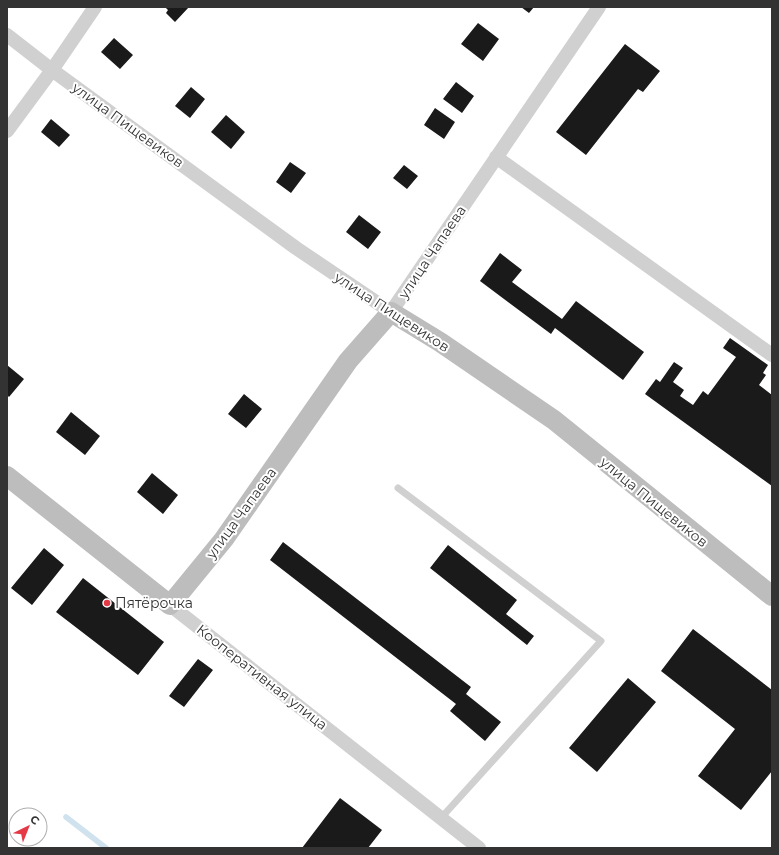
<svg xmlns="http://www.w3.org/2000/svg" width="779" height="855" viewBox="0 0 779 855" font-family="Montserrat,sans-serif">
	<rect width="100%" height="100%" fill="#fff"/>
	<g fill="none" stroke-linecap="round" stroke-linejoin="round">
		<!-- stream -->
		<path stroke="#cfe2ee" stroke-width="5.5" d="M66 817 106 848"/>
	</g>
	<!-- building -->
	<path fill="#1a1a1a" d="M165 7H189L175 22 166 13 168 10Z
		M521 7H534L529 13Z
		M478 23 499 39 483 61 461 44Z
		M114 38 133 55 120 69 101 52Z
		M625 44 660 71 643 92 638 89 586 155 556 132Z
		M456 82 474 96 462 113 443 99Z
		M191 87 205 99 190 118 175 106Z
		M435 108 455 122 444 139 424 125Z
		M226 115 245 132 231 149 211 132Z
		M51 119 70 135 59 147 41 132Z
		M290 162 306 173 291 193 276 182Z
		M404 165 418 176 407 189 393 178Z
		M359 215 381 232 368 249 346 232Z
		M500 253 522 270 512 282 562 319 576 301 644 352 623 380 555 328 551 334 480 281Z
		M730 338 768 365 763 373 766 375 759 385 772 395V486L645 394 656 379 660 382 674 362 683 368 673 382 684 390 680 396 693 405 703 391 708 395 736 357 723 348Z
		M7 365 24 379 9 397 7 395Z
		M244 394 262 409 246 428 228 414Z
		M71 412 100 436 85 455 56 432Z
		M152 473 178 495 163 514 137 492Z
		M283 542 471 687 466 694 501 722 485 741 450 711 456 704 270 560Z
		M448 545 517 600 506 614 534 636 527 645 430 568Z
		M44 548 64 565 32 605 11 588Z
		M83 578 164 642 138 675 56 612Z
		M693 629 772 690V771L741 810 698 776 735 729 661 671Z
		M198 659 213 670 184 707 169 696Z
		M628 678 656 702 597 772 569 748Z
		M340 798 382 830 368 848H302Z"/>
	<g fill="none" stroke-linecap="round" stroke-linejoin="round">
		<!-- service -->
		<path stroke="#d0d0d0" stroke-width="7" d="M398 488 601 641 441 818"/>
		<!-- minor -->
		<path stroke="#d0d0d0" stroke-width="14" d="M7 35 52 70 296 248 391 312 599 7
			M7 131 52 70 95 7
			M496 157 772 355
			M170 605 479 848"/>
		<!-- secondary -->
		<path stroke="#bdbdbd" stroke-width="20" d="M7 476 170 605 224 539 348 361 391 312 440 342 554 420 772 596"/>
	</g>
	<!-- markers -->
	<circle fill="#e63946" stroke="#fff" stroke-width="1.5" cx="107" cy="603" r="4"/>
	<g text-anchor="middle" stroke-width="4" stroke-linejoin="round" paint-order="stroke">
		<!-- street labels -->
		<g font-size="14" fill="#333" stroke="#fff">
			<text transform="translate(128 125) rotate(36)" y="5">улица Пищевиков</text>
			<text transform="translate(432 252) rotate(-56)" y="5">улица Чапаева</text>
			<text transform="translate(392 312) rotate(33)" y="5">улица Пищевиков</text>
			<text transform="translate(654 502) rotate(39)" y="5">улица Пищевиков</text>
			<text transform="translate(241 513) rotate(-54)" y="5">улица Чапаева</text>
			<text transform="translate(262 677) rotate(38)" y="5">Кооперативная улица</text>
		</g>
		<!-- poi labels -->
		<g font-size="14" fill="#333" stroke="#fff" text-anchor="start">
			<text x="115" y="608">Пятёрочка</text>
		</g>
	</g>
	<!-- border -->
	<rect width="779" height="855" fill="none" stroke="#333333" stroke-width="16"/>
	<!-- north arrow -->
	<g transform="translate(28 827) rotate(43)"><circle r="19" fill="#ffffff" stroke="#adadad"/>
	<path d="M0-3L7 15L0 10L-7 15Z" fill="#e63946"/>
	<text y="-6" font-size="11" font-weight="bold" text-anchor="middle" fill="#333333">С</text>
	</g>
</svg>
